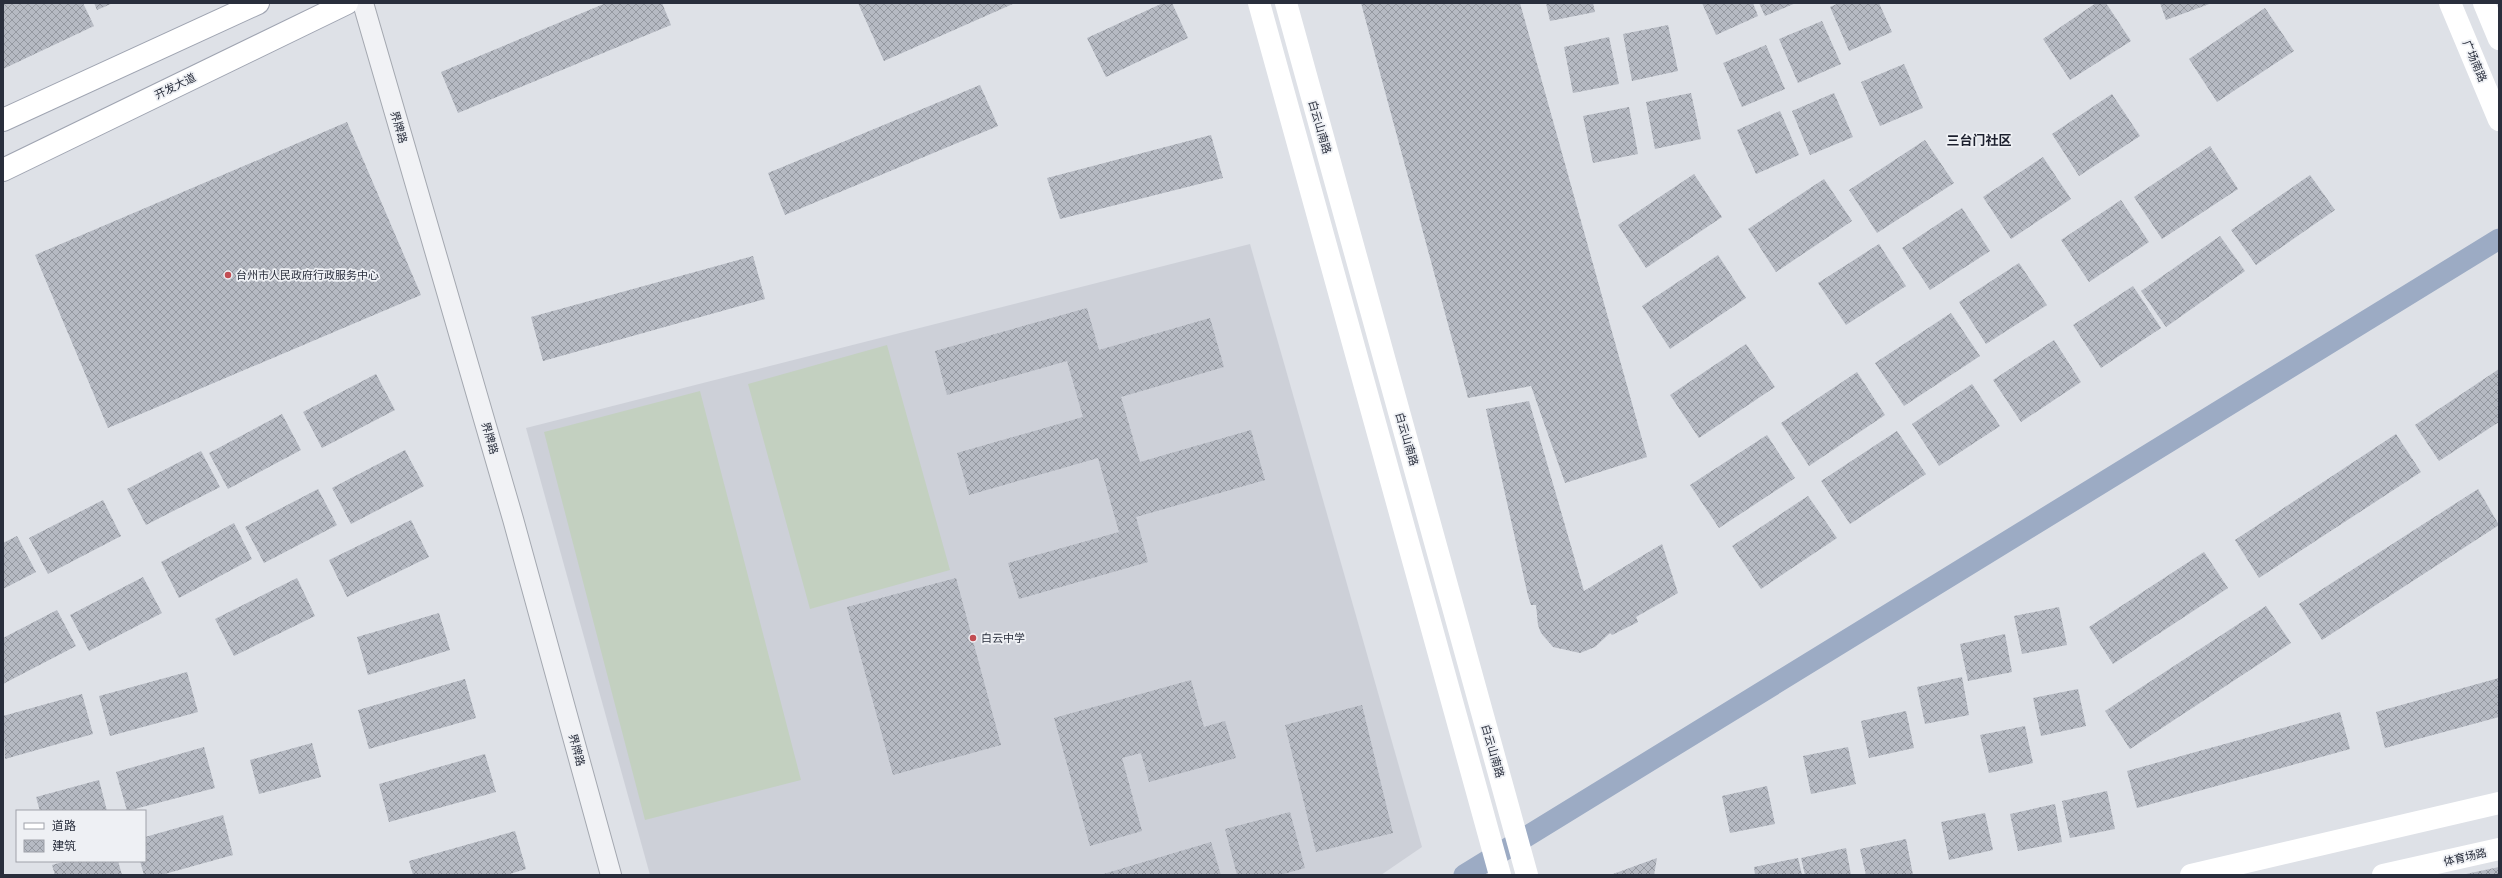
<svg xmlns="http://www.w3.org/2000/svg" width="2502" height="878" viewBox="0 0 2502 878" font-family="Quicksand,'Noto Sans SC',sans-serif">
	<defs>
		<pattern id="building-cross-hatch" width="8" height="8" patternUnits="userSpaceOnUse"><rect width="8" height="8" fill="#b6bac3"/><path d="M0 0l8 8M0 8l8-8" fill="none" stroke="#9498a0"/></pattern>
	</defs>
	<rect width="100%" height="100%" fill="#dee1e7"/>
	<!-- built -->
	<path fill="#cdd0d8" d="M1250 244 1422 847 1381 875H650L526 428Z"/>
	<!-- garden -->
	<path fill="#c3d0c0" d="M887 345 950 570 810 609 748 384Z
		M700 391 801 780 645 820 544 432Z"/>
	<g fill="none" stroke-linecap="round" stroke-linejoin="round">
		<!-- canal -->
		<path stroke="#9cabc4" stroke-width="21" d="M1464 875 2499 239"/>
	</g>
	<!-- building -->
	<path fill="url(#building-cross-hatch)" d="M3 3H83L94 26 3 69Z
		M94 3H113L97 10Z
		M606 3H662L671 25 458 113 441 72Z
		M858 3H1015L884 61Z
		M1163 3H1172L1188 38 1106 77 1087 38Z
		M1361 3H1520L1647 457 1565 483 1531 386 1468 398Z
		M1546 3H1593L1595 12 1550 21Z
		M1702 3H1753L1758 16 1716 35Z
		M1759 3H1796L1765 16Z
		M1839 3H1879L1892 32 1849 51 1830 7Z
		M2096 3H2106L2131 41 2070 80 2043 39Z
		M2160 3H2212L2166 20Z
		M2265 8 2294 51 2217 102 2189 59Z
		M1822 21 1841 64 1798 83 1779 39Z
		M1668 25 1678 71 1632 81 1623 34Z
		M1609 37 1619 84 1573 93 1564 47Z
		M1766 45 1785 89 1742 107 1723 63Z
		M1904 64 1923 108 1880 126 1861 82Z
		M980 85 998 126 785 215 768 173Z
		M1691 93 1701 139 1655 149 1646 102Z
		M1834 93 1853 137 1810 155 1792 111Z
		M2112 94 2140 136 2079 176 2052 134Z
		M1629 107 1638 154 1593 163 1583 116Z
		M1780 111 1799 155 1756 174 1737 130Z
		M347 122 421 295 108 428 35 255Z
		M1211 135 1223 178 1060 219 1047 178Z
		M1925 140 1954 183 1877 233 1849 190Z
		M2210 146 2238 189 2162 239 2134 197Z
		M2043 157 2071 199 2011 239 1983 197Z
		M1694 174 1722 217 1646 268 1618 225Z
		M2310 175 2335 210 2256 265 2231 230Z
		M1824 179 1852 221 1776 272 1748 229Z
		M2121 200 2149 242 2089 282 2061 240Z
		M1962 208 1990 251 1930 290 1902 248Z
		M2220 236 2245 271 2166 327 2141 291Z
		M1879 244 1906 286 1846 325 1818 283Z
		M1718 255 1746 298 1670 349 1642 306Z
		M753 256 765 299 543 361 531 317Z
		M2019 263 2047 305 1986 344 1959 302Z
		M2133 286 2161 328 2101 368 2073 325Z
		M1087 308 1099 350 1210 318 1224 367 1121 397 1140 462 1251 430 1265 480 1136 517 1148 562 1019 599 1008 563 1119 532 1098 458 969 495 957 453 1083 417 1067 361 947 395 935 351Z
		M1951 313 1980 356 1904 406 1875 363Z
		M2054 340 2081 382 2021 422 1993 380Z
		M1746 344 1775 387 1699 438 1670 395Z
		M2499 369V422L2439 461 2415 425Z
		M1857 372 1885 415 1809 466 1781 423Z
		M376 374 395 410 322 448 303 412Z
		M1972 384 2000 426 1939 466 1912 424Z
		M1529 401 1584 591 1662 544 1678 593 1636 617 1638 622 1612 635 1610 633 1595 647 1580 653 1553 647 1541 633 1538 625 1536 605H1531L1528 596 1486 409Z
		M282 414 301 450 228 489 209 453Z
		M1897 431 1926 474 1850 524 1821 481Z
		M2396 434 2421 472 2259 578 2235 540Z
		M1767 435 1795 478 1719 528 1690 485Z
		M405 450 424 486 351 524 332 488Z
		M201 451 220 487 146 525 127 489Z
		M318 489 337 525 264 563 245 527Z
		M2478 489 2499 525 2322 640 2299 604Z
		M1808 496 1837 538 1761 589 1732 546Z
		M103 500 121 536 48 574 29 538Z
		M411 520 429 557 347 597 329 560Z
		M234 523 252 559 179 598 161 562Z
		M17 536 36 572 3 589V543Z
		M2204 552 2228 588 2113 664 2089 627Z
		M143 577 162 613 89 651 70 615Z
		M297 578 315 616 234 656 215 619Z
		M956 578 1001 745 893 775 847 607Z
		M2266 606 2291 643 2130 749 2105 711Z
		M2059 607 2067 645 2022 654 2014 616Z
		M57 610 76 646 3 684V638Z
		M439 613 450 650 368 675 357 637Z
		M2005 634 2012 672 1968 681 1960 644Z
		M187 672 198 712 110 736 99 696Z
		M1962 677 1969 715 1925 724 1917 687Z
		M2499 678V717L2385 748 2376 712Z
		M465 679 476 718 369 749 358 710Z
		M1191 680 1204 727 1225 721 1236 758 1149 782 1141 753 1122 758 1142 831 1090 846 1054 718Z
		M2078 689 2086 726 2041 736 2033 698Z
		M82 694 93 734 5 759 3 716Z
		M1362 705 1393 833 1316 852 1285 725Z
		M1906 711 1914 748 1869 758 1861 721Z
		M2340 712 2350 749 2137 808 2127 771Z
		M2025 726 2033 763 1989 773 1980 735Z
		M312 743 321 777 259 794 250 760Z
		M204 747 215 788 127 811 116 772Z
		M1848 747 1856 784 1811 794 1803 756Z
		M485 754 496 792 389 822 379 784Z
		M99 780 107 811H40L36 797Z
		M1767 786 1775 824 1730 833 1722 796Z
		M2107 791 2115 829 2070 838 2062 801Z
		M2055 804 2062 842 2018 851 2010 814Z
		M1290 812 1305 868 1280 875H1237L1225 829Z
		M1985 813 1993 850 1949 860 1941 822Z
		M223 815 233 855 161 875H144L140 861H145V837Z
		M515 831 526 869 506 875H413L409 861Z
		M1906 839 1913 875H1866L1860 849Z
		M1211 842 1221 875H1100Z
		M1846 848 1851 875H1805L1801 858Z
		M1657 858 1654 875H1613V874Z
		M1798 858 1802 875H1755L1754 867Z
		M66 861H118L122 875H55L52 865Z
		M2499 867V875H2466V874Z"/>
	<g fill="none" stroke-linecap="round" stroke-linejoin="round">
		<!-- minor casing -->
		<g stroke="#a4a8b0" stroke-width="22">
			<path id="minor" d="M363 3 513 519 611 875"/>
		</g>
		<!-- primary casing -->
		<g stroke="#9fa4b1" stroke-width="24">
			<path id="primary" d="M3 120 258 3
				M3 170 347 3"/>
		</g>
		<!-- minor -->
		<use href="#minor" stroke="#f1f2f5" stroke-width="20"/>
		<!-- secondary -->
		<path stroke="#fff" stroke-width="22" d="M1259 3 1500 875
			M1286 3 1527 875
			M2450 3 2499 120
			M2484 3 2499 39
			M2191 875 2499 803
			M2383 875 2499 849"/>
		<!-- primary -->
		<use href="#primary" stroke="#fff" stroke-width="22"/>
	</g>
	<!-- markers -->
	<g fill="#c24d53" stroke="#eef0f4" stroke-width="1.5">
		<circle cx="228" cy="275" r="4"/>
		<circle cx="973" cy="638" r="4"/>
	</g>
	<g text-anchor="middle" stroke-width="3.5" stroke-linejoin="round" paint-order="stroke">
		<!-- street labels -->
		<g font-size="11" fill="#292e3c" stroke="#eef0f4">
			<text transform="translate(2475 61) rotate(67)" y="4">广场南路</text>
			<text transform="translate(175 86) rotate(-26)" y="4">开发大道</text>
			<text transform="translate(399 127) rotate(74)" y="4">界牌路</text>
			<text transform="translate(1320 127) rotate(74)" y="4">白云山南路</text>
			<text transform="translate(490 438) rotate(74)" y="4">界牌路</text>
			<text transform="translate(1407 439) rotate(74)" y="4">白云山南路</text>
			<text transform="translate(577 750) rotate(75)" y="4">界牌路</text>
			<text transform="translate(1493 751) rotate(74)" y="4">白云山南路</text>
			<text transform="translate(2465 857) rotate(-13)" y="4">体育场路</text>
		</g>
		<!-- poi labels -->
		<g font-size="11" fill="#292e3c" stroke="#eef0f4" text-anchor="start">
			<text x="236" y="279">台州市人民政府行政服务中心</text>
			<text x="981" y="642">白云中学</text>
		</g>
		<!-- quarter labels -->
		<g font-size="13" font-weight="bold" fill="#1b1f2d" stroke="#eef0f4">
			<text x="1979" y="145">三台门社区</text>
		</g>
	</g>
	<!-- border -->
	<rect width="2502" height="878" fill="none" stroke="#292e3c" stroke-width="8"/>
	<!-- legend -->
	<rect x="16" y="810" width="130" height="52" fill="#eef0f4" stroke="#9fa2aa"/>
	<rect x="24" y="823" width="20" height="6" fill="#ffffff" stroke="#9fa2aa"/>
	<text x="52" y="830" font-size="12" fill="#292e3c">道路</text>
	<rect x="24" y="840" width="20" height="12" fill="url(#building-cross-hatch)" stroke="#9fa2aa"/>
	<text x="52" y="850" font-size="12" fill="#292e3c">建筑</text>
</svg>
